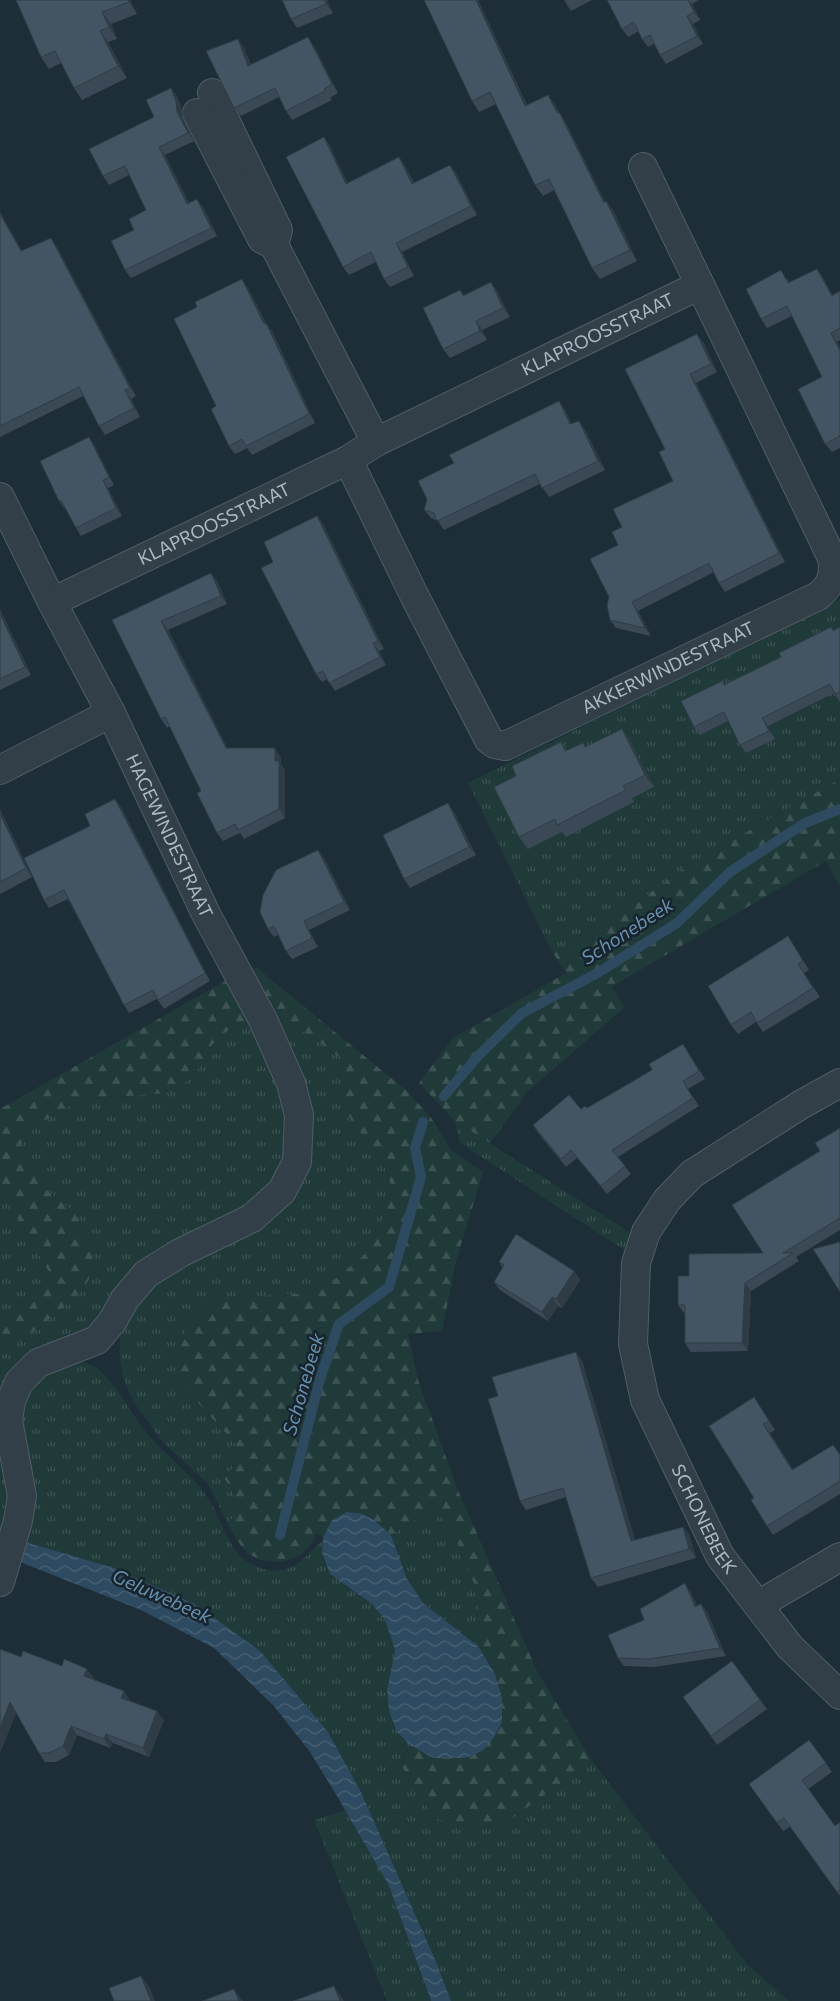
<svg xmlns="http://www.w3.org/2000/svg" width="840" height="2001" viewBox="0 0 840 2001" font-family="Commissioner,sans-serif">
	<defs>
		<pattern id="grass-tufts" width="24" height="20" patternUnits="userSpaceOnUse" patternTransform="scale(1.25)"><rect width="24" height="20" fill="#203a39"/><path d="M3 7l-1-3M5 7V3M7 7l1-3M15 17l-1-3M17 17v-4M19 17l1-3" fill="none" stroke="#3e5454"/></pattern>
		<pattern id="forest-firs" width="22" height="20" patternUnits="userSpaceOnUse" patternTransform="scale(1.25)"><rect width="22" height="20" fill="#203a39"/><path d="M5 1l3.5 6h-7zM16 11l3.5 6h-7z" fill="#3e5454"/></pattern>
		<pattern id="water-waves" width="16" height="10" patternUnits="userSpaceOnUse" patternTransform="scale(1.25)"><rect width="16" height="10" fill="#2e4a60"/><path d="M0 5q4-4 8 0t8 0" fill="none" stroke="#4a6275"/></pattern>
	</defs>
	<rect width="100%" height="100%" fill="#1e2e39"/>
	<!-- grass -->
	<path fill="url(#grass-tufts)" d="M840 599V779L690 864 581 943 553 953 468 783Z
		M268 1009 283 1022 313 1037 338 1056 347 1075 345 1093 347 1114 384 1166 391 1185 387 1209 364 1255 327 1286 310 1293 229 1298 196 1402 236 1444 233 1468 224 1477 234 1492 236 1516 227 1522 208 1484 162 1441 133 1401 123 1376 120 1360V1340L125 1322 151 1284 305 1172Z
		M249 1018 287 1109 284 1159 278 1173 265 1191 253 1202 157 1254 130 1271 111 1296 100 1317 91 1330 39 1346 21 1358 11 1374 0 1400V1353L39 1328 83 1290 94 1258 85 1245 81 1227 74 1212 48 1191 18 1148 33 1127 80 1100 136 1096 203 1064 212 1045 221 1035Z
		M455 1121 632 1234 626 1251 460 1143Z
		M0 1189 54 1280 0 1314Z
		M67 1360C80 1361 89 1362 99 1370 119 1388 129 1411 145 1431 163 1454 188 1470 205 1494 224 1519 226 1557 260 1568 266 1570 275 1571 282 1570 304 1566 308 1550 322 1542V1553L325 1564 346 1586 372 1604 385 1620 395 1650 387 1690 397 1732 410 1745 400 1763 438 1819 462 1825 486 1828 507 1822 592 1761 747 1964 789 2001H451L437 1964 361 1792 328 1732 261 1653 195 1604 111 1567 25 1542 34 1501 35 1484 20 1443 21 1402 42 1371Z
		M0 1455 8 1475 12 1490 0 1534Z
		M435 1507 457 1542 475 1586 478 1646 424 1604 407 1579 391 1535Z
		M346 1810 389 1886 430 2001H387L314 1820Z"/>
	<!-- forest -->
	<path fill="url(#forest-firs)" d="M840 779V886L826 861 611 987 625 1007 527 1092 490 1143 455 1121 419 1083 453 1038 566 973 553 953 581 943 690 864Z
		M257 968 408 1092 432 1119 451 1150 483 1172 456 1261 442 1331 408 1334 418 1380 457 1488 537 1671 592 1761 507 1822 486 1828 462 1825 438 1819 426 1806 400 1763 410 1745 433 1758 502 1698 495 1674 478 1646 475 1586 457 1542 435 1507 391 1535 374 1520H332L323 1537 316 1534C307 1563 268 1570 247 1552 239 1545 232 1532 227 1522L236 1516 234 1492 224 1478 233 1468 236 1444 182 1386 179 1365 180 1347 187 1327 199 1310 229 1298 310 1293 327 1286 364 1255 387 1209 391 1185 384 1166 347 1114 345 1093 347 1075 338 1056 313 1037 283 1022 268 1009 250 970Z
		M227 980 249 1018 221 1035 212 1045 203 1064 184 1084 165 1093 80 1100 33 1127 18 1148 48 1191 74 1212 81 1227 85 1245 94 1258 90 1277 83 1290 39 1328 0 1353V1314L54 1280 0 1189V1109Z"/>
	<!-- water -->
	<path fill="url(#water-waves)" d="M347 1512 362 1514 374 1520 391 1535 407 1579 424 1604 478 1646 495 1674 502 1698V1722L491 1742 482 1751 466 1758H433L410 1745 397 1732 389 1711 387 1690 395 1650 385 1620 372 1604 330 1574 322 1553 323 1537 332 1520Z
		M25 1542 111 1567 195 1604 261 1652 328 1732 361 1792 437 1964 451 2001H431L389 1886 337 1796 310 1752 273 1705 214 1648 141 1610 0 1554Z"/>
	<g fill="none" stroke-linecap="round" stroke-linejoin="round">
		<!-- stream -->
		<path stroke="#2e4a60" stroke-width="10" d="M444 1096 477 1057 522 1013 596 974 677 923 730 872 805 823 840 809
			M280 1535 320 1379 339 1324 389 1287 421 1177 415 1148 423 1122"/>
		<!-- minor casing -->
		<g stroke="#4f5d67" stroke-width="30">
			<g id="minor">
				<path d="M212 93 278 230 274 245"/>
				<path d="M197 113 262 239 270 243"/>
				<path d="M274 245 376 442"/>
				<path id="s1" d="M348 460 415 597 489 740 495 744 505 746 818 596C831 586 835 575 832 558L643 167"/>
				<path id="s2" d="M0 497 52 602 111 713 206 914 263 1020 291 1083 299 1115 297 1162 282 1191 252 1218 180 1253 146 1274 125 1299 112 1322 97 1340 38 1363 19 1382 11 1401 8 1420 22 1496 18 1521 0 1582"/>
				<path id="s3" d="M52 602 348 460 376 442 700 285"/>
				<path d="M0 770 111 713"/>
				<path id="s4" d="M840 1083 802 1104 692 1174 667 1200 646 1232 636 1263 633 1344 645 1400 720 1556 790 1647 840 1695"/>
				<path d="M758 1605 840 1557"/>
			</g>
		</g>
		<!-- minor -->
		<use href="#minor" stroke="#323f49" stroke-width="28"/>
	</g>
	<!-- wall -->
	<path fill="#3a4955" d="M16 0H130L137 14 111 24 117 39 108 42 127 78 82 100 74 88 61 63 49 69 41 57Z
		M327 0 333 13 297 28 291 19Z
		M478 0 527 105 548 95 566 123 605 202 606 201 614 212 637 261 600 279 592 268 554 190 543 196 535 185 496 104 479 112 472 101Z
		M564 0H592L571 11Z
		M607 0H699L692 4 700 20 693 24 703 44 666 64 660 55 654 44 648 47 642 39 639 31 628 37 622 29Z
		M314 46 338 93 330 98 332 100 292 120 286 111 279 97 241 116 234 108 244 48 251 65Z
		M171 88 177 97 182 109 183 120 194 141 165 155 189 203 203 207 217 236 131 278 125 270 134 230 146 210 129 175 109 185 103 176 154 117Z
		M324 137 330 146 347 183 399 157 405 166 414 183 456 173 477 215 402 252 414 276 390 287 384 279 376 262 349 275 343 267Z
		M0 212 22 251 57 247 136 396 131 399 140 417 105 435 99 426 83 396 0 437Z
		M817 269 823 278 832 295 840 291V340L837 342 840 348V448L832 452 825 444 822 377 792 316 767 328 761 319 787 278 789 282Z
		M491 282 497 291 510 317 482 330 487 340 450 358 443 349 460 290 464 295Z
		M248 288 266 323 272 331 315 423 252 455 247 448 235 454 229 446 216 406Z
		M703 342 717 372 696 383 785 562 725 592 719 583 714 572 638 611 651 636 616 628 610 620 618 545 673 481 665 449 625 369Z
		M559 401 565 410 572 424 579 421 585 430 605 470 549 497 540 484 444 530 438 521 431 518 424 510 454 463Z
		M89 437 94 445 114 485 108 488 122 516 81 536 76 528 66 509H65L59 501Z
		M317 516 323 524 384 649 379 651 386 665 335 691 327 679 322 682 316 674 273 562Z
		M217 581 227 604 168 630 227 748 281 757V765L285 770V818L244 839 240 833 223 841 217 833 201 791 170 726 167 728 161 719 112 620Z
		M0 609 31 675 0 690Z
		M831 627 833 630 840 627V702L834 693 768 726 775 739 746 753 740 745 728 721 700 735 694 727 722 681 725 684 781 657Z
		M622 729 631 742 654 787 632 798 634 802 566 837 562 832 528 849 519 837 516 776 561 742 567 751 583 743 586 747Z
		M115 799 121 807 210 981 164 1009 157 999 129 1013 124 1005 68 899 49 908 44 900 90 826Z
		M0 809 32 877 0 894Z
		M454 812 476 855 410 888 404 879Z
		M318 850 324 858 350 910 309 930 318 947 292 959 286 951 278 935 274 937 268 929Z
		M788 936 809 970 804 973 820 997 763 1032 756 1022 738 1034 731 1025Z
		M688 1052 705 1079 688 1089 699 1106 618 1157 631 1174 607 1194 577 1158 566 1167 538 1133 533 1125 587 1108Z
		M840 1128V1230L796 1257 799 1261 751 1291 748 1351 691 1352 685 1343V1313H684L678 1305 689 1276 763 1253 820 1151Z
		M499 1262 574 1271 580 1280 562 1308 558 1306 548 1321 500 1290 494 1282 503 1268Z
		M576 1352 582 1361 635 1540 683 1527 690 1536 696 1558 598 1587 591 1578 566 1497 526 1510 520 1501 498 1396Z
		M760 1406 775 1430 770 1433 793 1470 833 1445 840 1454V1494L773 1535 767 1526Z
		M690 1591 697 1606 701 1604 707 1612 726 1656 654 1667 624 1666 618 1658 644 1620Z
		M21 1657 62 1666 94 1678 93 1679 164 1720 149 1757 113 1743 110 1748 77 1735 69 1755 56 1762H45L39 1753 16 1712 0 1753Z
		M732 1661 767 1709 717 1745 683 1697Z
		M809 1740 832 1772 808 1789 835 1826 840 1822V1896L790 1827 783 1831 749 1784Z"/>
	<!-- shaded-wall -->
	<path fill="#2f3c45" d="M128 0H130L137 14 129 2Z
		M325 0H327L333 13 326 4Z
		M476 0H478L532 117 525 106Z
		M688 0 692 4 700 20 694 12Z
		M102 12 111 24 117 39 109 27Z
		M687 16 693 24 703 44 697 36Z
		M100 31 108 42 127 78 118 66Z
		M308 37 314 46 338 93 332 84Z
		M238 39 244 48 254 75 248 66Z
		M171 88 177 97 182 109 183 120 194 141 188 133 177 112Z
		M548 95 556 106 564 124 557 113Z
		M559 112 566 123 611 213 604 203Z
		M324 137 330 146 352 192 346 184Z
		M159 147 165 155 193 212 187 204Z
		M399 157 405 166 418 192 412 184Z
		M450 165 456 173 477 215 471 206Z
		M197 199 203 207 217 236 211 228Z
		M606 201 614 212 637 261 630 250Z
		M0 212 2 215 27 260 21 251 0 214Z
		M51 238 57 247 136 396 130 388Z
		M396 243 402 252 414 276 408 267Z
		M817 269 823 278 838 304 832 296Z
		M242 279 248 288 266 323 272 331 315 423 309 414Z
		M491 282 497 291 510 317 503 308Z
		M476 321 482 330 487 340 480 331Z
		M831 333 837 342 840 348V351Z
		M697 334 703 342 717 372 711 364Z
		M690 374 696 383 785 562 779 553Z
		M125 390 131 399 140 417 134 408Z
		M559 401 565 410 576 433 570 424Z
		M579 421 585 430 605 470 598 461Z
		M89 437 94 445 114 485 109 477Z
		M103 480 108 488 122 516 116 508Z
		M317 516 323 524 384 649 378 641Z
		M211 573 217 581 227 604 221 596Z
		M632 602 638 611 651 636 645 628Z
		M0 609 31 675 25 667 0 614Z
		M161 621 168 630 232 757 226 748Z
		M373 643 379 651 386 665 380 657Z
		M762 718 768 726 775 739 769 731Z
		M622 729 631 742 654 787 645 775Z
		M275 748 281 757V765L285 770V818L279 809 275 761Z
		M115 799 121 807 210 981 205 973Z
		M448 803 454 812 476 855 469 847Z
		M0 809 32 877 26 868 0 814Z
		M318 850 324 858 350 910 344 902Z
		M304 921 309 930 318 947 312 938Z
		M788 936 794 945 809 970 803 961Z
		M574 1271 580 1280 562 1308 556 1299Z
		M745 1283 751 1291 748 1351 742 1343Z
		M552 1297 558 1306 548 1321 542 1312Z
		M576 1352 582 1361 638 1550 631 1541Z
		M763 1424 770 1433 799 1479 792 1470Z
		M683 1527 690 1536 696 1558 689 1549Z
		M685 1583 690 1591 701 1615 695 1607Z
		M701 1604 707 1612 726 1656 720 1648Z
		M87 1669 94 1678 90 1685 84 1676Z
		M124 1691 130 1700 127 1706 121 1698Z
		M10 1702 17 1711 0 1753V1728Z
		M157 1711 164 1720 149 1757 143 1748Z
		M71 1726 77 1735 69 1755 63 1746Z
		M106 1734 113 1743 110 1748 104 1739Z
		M141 1976 150 1988 155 2001H151Z
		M334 1986 343 1999 344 2001H340Z
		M234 1989 243 2001H239Z"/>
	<!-- building -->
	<path fill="#435563" stroke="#2f3c45" d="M16 0H128L129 2 102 12 109 27 100 31 118 66 74 88 55 51 41 57Z
		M282 0H325L326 4 291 19Z
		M424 0H476L525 106 548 95 557 113 559 112 604 203 606 201 630 250 592 268 549 179 535 185 490 92 472 101Z
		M607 0H688L694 12 687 16 697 36 660 55 650 35 642 39 634 22 622 29Z
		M308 37 332 84 324 89 325 91 286 111 275 88 234 108 206 51 238 39 248 66Z
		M171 88 176 101 177 112 188 133 159 147 187 204 197 199 211 228 125 270 111 241 134 230 129 219 146 210 125 166 103 176 89 149 154 117 146 100Z
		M324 137 346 184 399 157 412 184 450 165 471 206 396 243 408 267 384 279 371 252 343 267 286 157Z
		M0 214 21 251 51 238 130 388 125 390 134 408 99 426 79 387 0 426Z
		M817 269 832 296 840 291V328L831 333 840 351V436L825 444 798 389 822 377 787 306 761 319 746 289 781 270 788 283Z
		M242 279 264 324 266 323 309 414 246 446 242 439 229 446 211 409 216 406 174 319 197 307 195 302Z
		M491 282 503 308 476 321 480 331 443 349 423 308 460 290 463 296Z
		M697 334 711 364 690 374 779 553 719 583 709 563 632 602 645 628 610 620 607 605 609 597 590 559 618 545 612 532 622 527 613 509 673 481 659 452 665 449 625 369Z
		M559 401 570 424 579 421 598 461 542 488 535 474 437 521 434 513 424 510 427 499 418 481 454 463 449 455Z
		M89 437 109 477 103 480 116 508 76 528 61 500 59 501 40 461Z
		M317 516 378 641 373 643 380 657 329 683 323 671 316 674 261 568 273 562 264 542Z
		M211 573 221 596 161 621 226 748H275V761H279V809L238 830 235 824 217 833 197 793 201 791 165 717 161 719 112 620Z
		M0 614 25 667 0 679Z
		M831 627 833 631 840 627V692L835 694 830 684 762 718 769 731 740 745 724 712 694 727 681 701 722 681 724 685 781 657 779 653Z
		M622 729 645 775 623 786 626 790 557 825 555 819 519 837 494 787 516 776 512 766 561 742 565 751 583 743 585 747Z
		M115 799 205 973 158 1000 153 990 124 1005 64 890 44 900 24 858 90 826 85 814Z
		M448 803 469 847 404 879 383 835Z
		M0 814 26 868 0 882Z
		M318 850 344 902 304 921 312 938 286 951 274 926 268 929 260 912 263 895 276 870Z
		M788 936 803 961 798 964 813 988 757 1023 751 1012 731 1025 708 986Z
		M683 1044 699 1071 683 1081 693 1098 612 1150 625 1166 601 1186 571 1150 561 1159 533 1125 569 1095 581 1109 585 1106 587 1108 652 1070 649 1064Z
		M840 1128V1218L783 1253H793L745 1283 742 1343H685V1305H678V1276H689V1254L763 1253 732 1205 820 1151 815 1143Z
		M516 1234 574 1271 556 1299 552 1297 542 1312 494 1282 504 1265 499 1262Z
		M840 1242V1292L813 1249Z
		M576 1352 631 1541 683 1527 689 1549 591 1578 563 1488 520 1501 488 1399 498 1396 492 1377Z
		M754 1397 769 1421 763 1424 792 1470 833 1445 840 1455V1481L767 1526 751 1500 754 1498 709 1426Z
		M685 1583 695 1607 701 1604 720 1648 649 1659 618 1658 608 1635 644 1620 640 1609Z
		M0 1649 21 1657 23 1651 62 1666 64 1659 87 1669 84 1676 124 1691 121 1698 157 1711 143 1748 106 1734 104 1739 71 1726 63 1746 49 1753H39L10 1702 0 1728Z
		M732 1661 760 1700 711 1736 683 1697Z
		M809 1740 826 1763 802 1780 835 1826 840 1822V1890L837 1892 784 1818 777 1823 749 1784Z
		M141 1976 151 2001H114L109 1988Z
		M334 1986 340 2001H293Z
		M234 1989 239 2001H202Z"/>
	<g text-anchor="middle" stroke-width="5" stroke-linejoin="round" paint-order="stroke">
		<!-- street labels -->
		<g font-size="18" fill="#acbac6" stroke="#17242e">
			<text dy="6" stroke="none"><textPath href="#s3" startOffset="608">KLAPROOSSTRAAT</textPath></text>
			<text dy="6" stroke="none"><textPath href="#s3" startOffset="180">KLAPROOSSTRAAT</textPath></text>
			<text dy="6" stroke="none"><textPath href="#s1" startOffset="512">AKKERWINDESTRAAT</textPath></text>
			<text dy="6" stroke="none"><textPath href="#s2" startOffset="379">HAGEWINDESTRAAT</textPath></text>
			<text dy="6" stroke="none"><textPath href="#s4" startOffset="552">SCHONEBEEK</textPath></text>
		</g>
		<!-- water labels -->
		<g font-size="19" font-style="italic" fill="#6991ad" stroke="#17242e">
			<text transform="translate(627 931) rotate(-33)" y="7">Schonebeek</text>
			<text transform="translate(303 1384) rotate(-74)" y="7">Schonebeek</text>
			<text transform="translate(162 1596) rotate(24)" y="7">Geluwebeek</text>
		</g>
	</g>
</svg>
